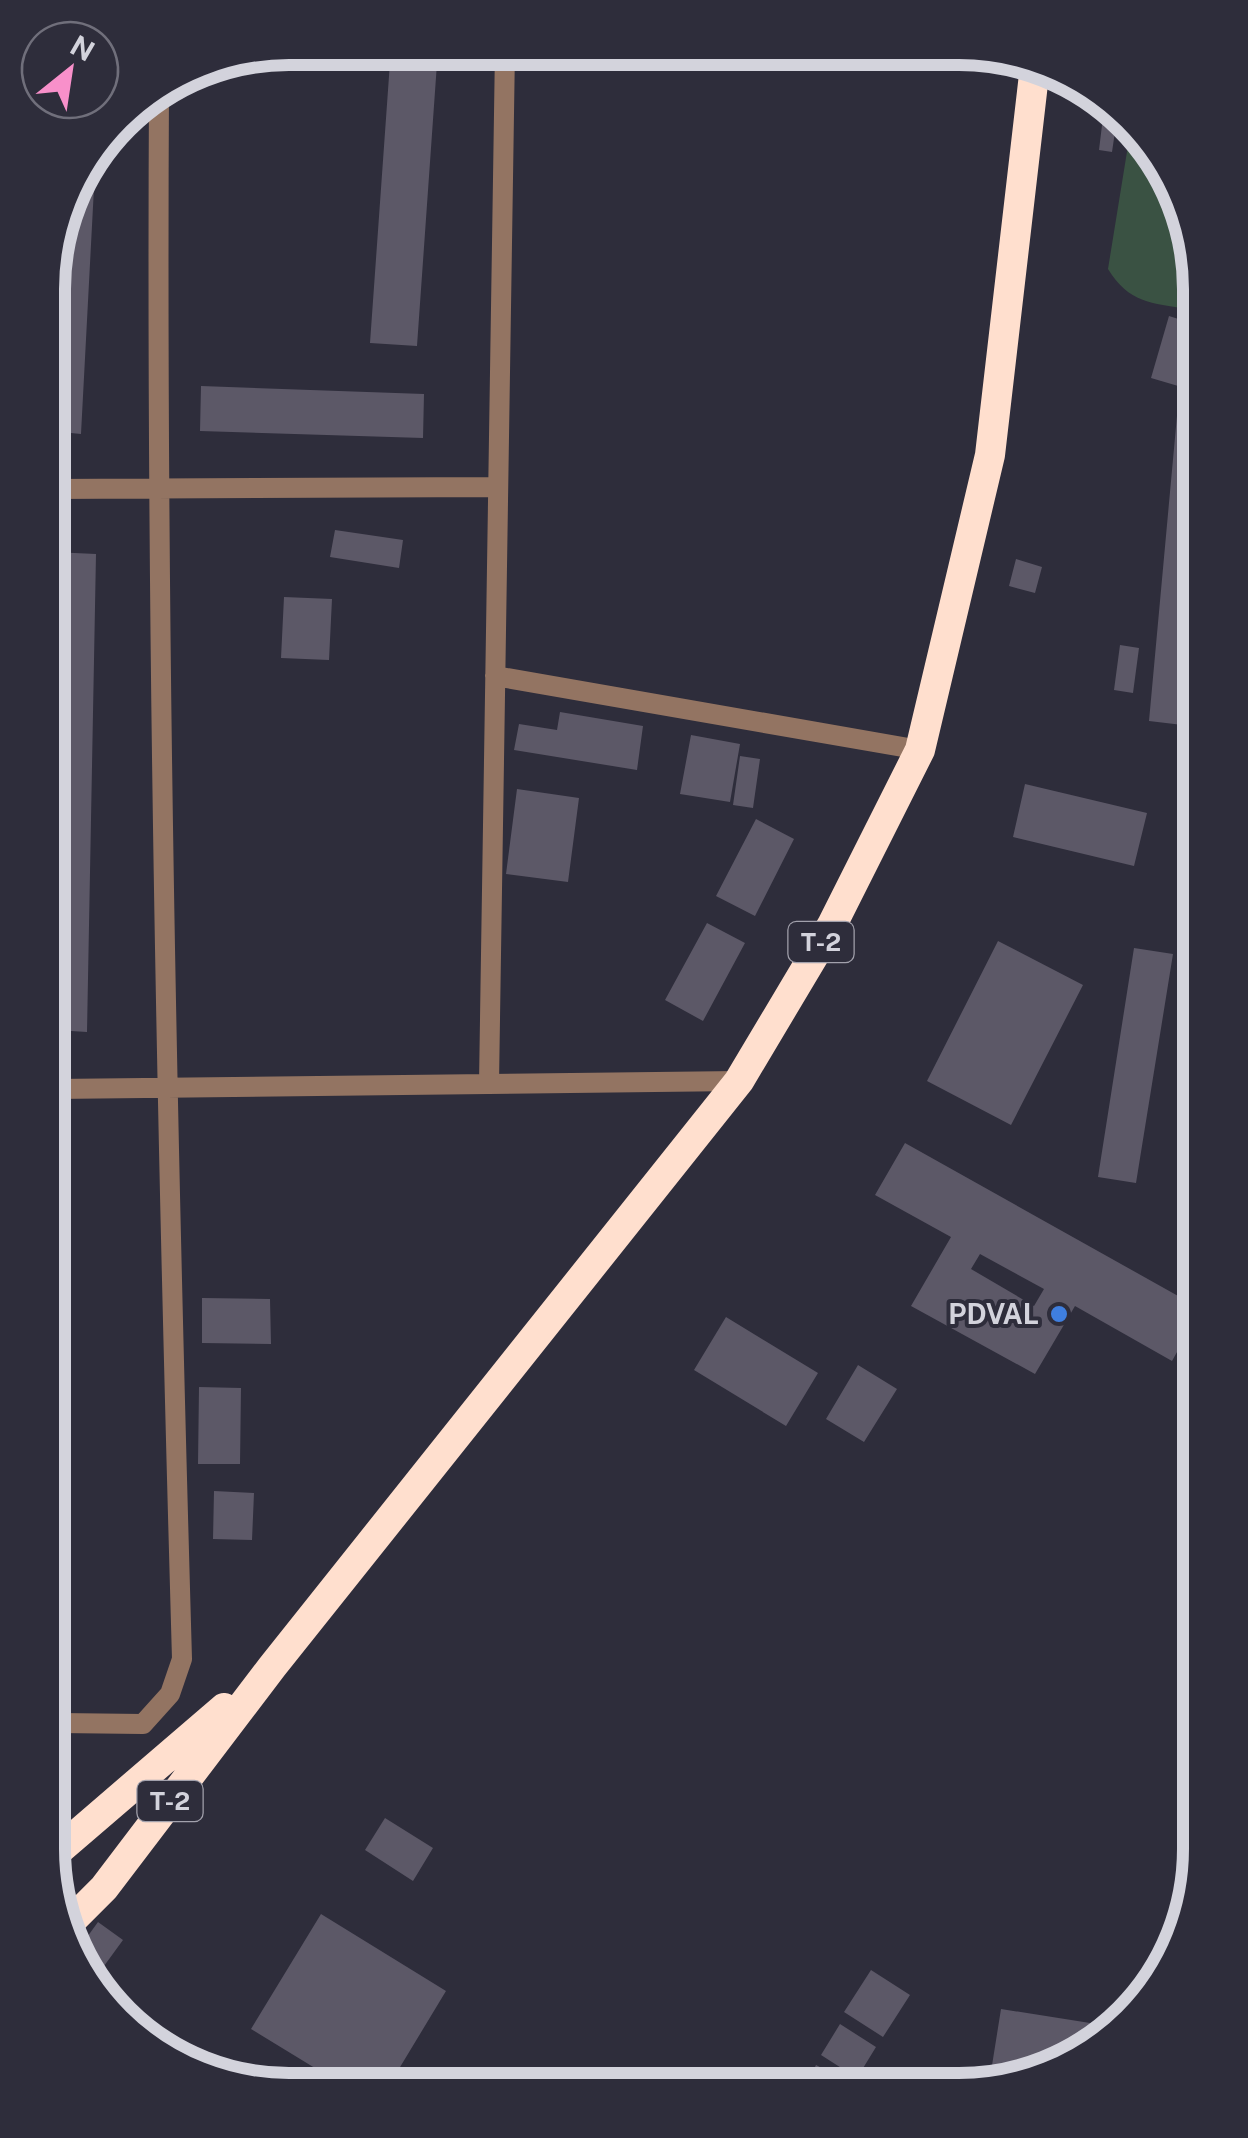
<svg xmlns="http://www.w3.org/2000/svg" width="1248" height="2138" viewBox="0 0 1248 2138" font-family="'Public Sans',sans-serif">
	<rect width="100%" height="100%" fill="#2e2d3b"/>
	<!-- green -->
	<path fill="#3a5243" d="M1131 127 1188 211V309C1151 303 1129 303 1108 269Z"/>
	<!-- building -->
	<path fill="#5c5867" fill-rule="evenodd" d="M391 48 438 49 417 346 370 343Z
		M1103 117 1117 118 1112 152 1099 150Z
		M96 150 81 434 51 431 49 258 73 181Z
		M1169 316 1188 322 1189 375 1185 388 1151 378Z
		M201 386 424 394 423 438 200 431Z
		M1179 394 1189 395 1191 726 1149 721Z
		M335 530 403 540 399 568 330 557Z
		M53 552 96 554 87 1032 55 1030Z
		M1016 559 1042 567 1035 593 1009 586Z
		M284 597 332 599 329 660 281 658Z
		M1120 645 1139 648 1133 693 1114 690Z
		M560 712 643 726 637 770 514 750 519 724 557 730Z
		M691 735 740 744 730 802 680 794Z
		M740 756 760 759 753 808 733 805Z
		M1025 784 1147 813 1134 866 1013 837Z
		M517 789 579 798 568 882 506 874Z
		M756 819 794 839 755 916 716 896Z
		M707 923 745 943 703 1021 665 1000Z
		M998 941 1083 985 1011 1125 927 1081Z
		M1134 948 1173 954 1136 1183 1098 1177Z
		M905 1143 1196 1306V1318L1172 1361 1075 1306 1035 1374 911 1306 951 1237 875 1195ZM980 1254 1044 1289 1034 1306 971 1269Z
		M202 1298 270 1299 271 1344 202 1343Z
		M726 1317 818 1373 786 1426 694 1370Z
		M858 1365 897 1389 864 1442 826 1419Z
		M199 1387 241 1388 240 1464H198Z
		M214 1491 254 1493 252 1540 213 1539Z
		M385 1818 433 1848 413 1881 365 1850Z
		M321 1914 446 1991 388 2087H346L251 2029Z
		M98 1922 123 1940 96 1977 77 1951Z
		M871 1970 910 1995 883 2037 844 2012Z
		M1001 2009 1109 2026 1037 2078H990Z
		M840 2024 876 2047 857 2078 821 2055Z
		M816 2065 845 2080 808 2081Z"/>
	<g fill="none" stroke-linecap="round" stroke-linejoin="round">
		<!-- street -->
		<path stroke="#937462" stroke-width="20" d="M51 489 498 487
			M495 676 920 750
			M489 1084 505 49
			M55 1089 739 1081
			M59 1723 143 1724 170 1694 182 1659C167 1136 156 613 159 89"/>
		<!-- highway -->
		<path stroke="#ffdfce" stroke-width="30" d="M60 1849 224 1708
			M62 1930 104 1888 272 1667 739 1081 832 925 920 750 990 455 1035 66"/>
	</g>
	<!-- markers -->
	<circle fill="#3f7fe0" stroke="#2e2d3b" stroke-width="4" cx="1059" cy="1314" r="10"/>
	<g text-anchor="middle" stroke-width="8" stroke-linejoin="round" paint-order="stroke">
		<!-- shield labels -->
		<g fill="#2e2d3b" stroke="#a2a1ac" stroke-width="2.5">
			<rect x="788.5" y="922" width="65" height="40" rx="8"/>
			<rect x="137.5" y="1781" width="65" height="40" rx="8"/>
		</g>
		<g font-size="25" font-weight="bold" fill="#d3d3dc">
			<text x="821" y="951">T-2</text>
			<text x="170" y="1810">T-2</text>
		</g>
		<!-- poi labels -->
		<g font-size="28" font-weight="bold" fill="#d3d3dc" stroke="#2e2d3b" text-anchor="end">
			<text x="1039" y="1324">PDVAL</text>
		</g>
	</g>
	<!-- crop -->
	<path d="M0 0H1248V2138H0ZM289 65H959A224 224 0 0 1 1183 289V1849A224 224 0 0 1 959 2073H289A224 224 0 0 1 65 1849V289A224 224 0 0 1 289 65Z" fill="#2e2d3b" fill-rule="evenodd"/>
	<path fill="none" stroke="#d3d3dc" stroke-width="12" d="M289 65H959A224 224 0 0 1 1183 289V1849A224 224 0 0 1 959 2073H289A224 224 0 0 1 65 1849V289A224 224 0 0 1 289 65Z"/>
	<!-- north arrow -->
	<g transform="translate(70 70) rotate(30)"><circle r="48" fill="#2e2d3b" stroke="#706f7b" stroke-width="2.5"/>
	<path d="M0-8L18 38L0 25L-18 38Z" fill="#f890ca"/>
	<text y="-15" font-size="28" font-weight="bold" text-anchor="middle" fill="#d3d3dc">N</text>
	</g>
</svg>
